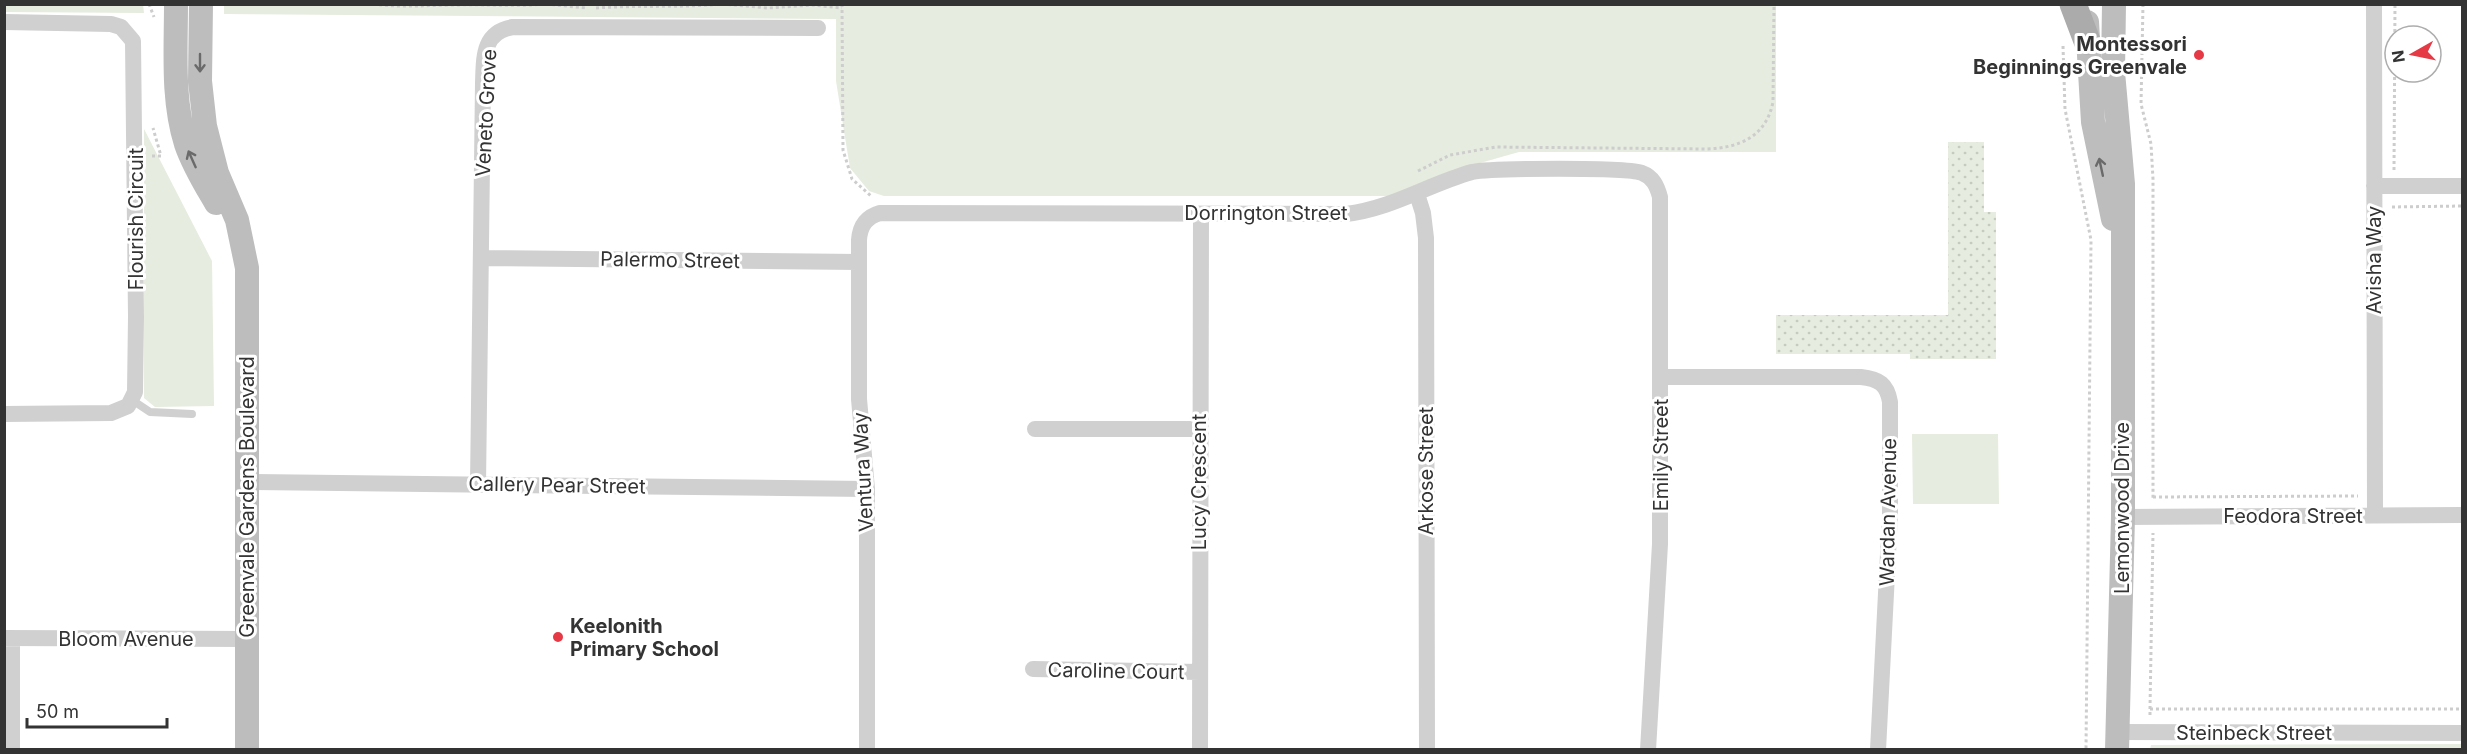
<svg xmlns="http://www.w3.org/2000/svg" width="2467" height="754" viewBox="0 0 2467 754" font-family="Inter,sans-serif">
	<defs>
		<pattern id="grass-dots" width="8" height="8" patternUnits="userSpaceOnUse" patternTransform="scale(1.5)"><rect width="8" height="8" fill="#e6ecdf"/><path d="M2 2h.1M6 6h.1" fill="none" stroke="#c6cbc0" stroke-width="1.8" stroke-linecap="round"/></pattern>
	</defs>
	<rect width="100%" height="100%" fill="#fff"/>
	<!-- grass -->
	<path fill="url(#grass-dots)" d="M1948 142H1984V212H1996V359H1910V354H1776V315H1948Z"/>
	<!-- park -->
	<path fill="#e6ecdf" d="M143 4 144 13 5 12V5Z
		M224 4 1776 5V152H1519L1466 167 1391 196H884L869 191 850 168 836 81V19L224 14Z
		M144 129 212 261 214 406 155 407 144 398Z
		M1912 434H1998L1999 504H1913Z
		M2462 744V750L2150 749 2151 745Z"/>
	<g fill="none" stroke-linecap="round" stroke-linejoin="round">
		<!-- path -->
		<path stroke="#cdcdcd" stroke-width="3" stroke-dasharray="3 3" stroke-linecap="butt" d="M149 4 154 17
			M228 4H245
			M283 4H327
			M373 4C402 8 429 5 458 5 487 4 514 7 543 4
			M546 4 586 8
			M722 4 768 8 812 5 842 8
			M842 4 843 150 852 179 872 197
			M2143 4 2141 104 2151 144 2153 179V499
			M596 8C638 5 679 8 721 4
			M2063 46 2065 109 2091 240 2086 750
			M152 156H161L153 128
			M2394 170 2395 4
			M1418 171 1450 155 1496 147 1706 149C1739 148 1766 137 1773 102L1774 4
			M2392 207 2462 206
			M2153 497 2358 496
			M2150 709 2153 533
			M2150 715V709H2462"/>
		<!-- lane -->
		<path stroke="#d0d0d0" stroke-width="8" d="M132 400 150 412 192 414"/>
		<!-- street -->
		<path stroke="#d0d0d0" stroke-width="16" d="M2374 4 2375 515
			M4 22 111 24 121 27 133 41 136 317 135 392 128 406 111 413 4 414
			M2374 186H2462
			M1417 194 1423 213 1426 238 1427 750
			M482 258 859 262
			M1661 377H1861C1879 379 1887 384 1890 402V515L1878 750
			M1035 429H1199
			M248 482 867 489
			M478 485 483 83C484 58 482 32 513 27L818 28
			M2123 517 2462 515
			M4 638 247 639
			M12 638V750
			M1033 669 1200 672
			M2118 732 2462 733
			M867 750V489L859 399V240C860 226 866 217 880 213L1346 214C1391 209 1429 184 1472 172 1489 168 1628 167 1642 173 1653 177 1657 186 1660 197V544L1648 750
			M1200 750 1201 214"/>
		<!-- secondary -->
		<path stroke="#bdbdbd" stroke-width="24" d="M176 4C176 51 172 100 186 144 193 165 205 184 216 203
			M201 4 200 81 205 126 217 173 237 220 247 268V750
			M2114 4 2113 72 2123 184V517L2117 750
			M2087 22 2093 122 2113 219"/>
		<!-- primary -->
		<path stroke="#ababab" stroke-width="27" d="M2073 4 2087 41"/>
	</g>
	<!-- one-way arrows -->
	<defs><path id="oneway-shaft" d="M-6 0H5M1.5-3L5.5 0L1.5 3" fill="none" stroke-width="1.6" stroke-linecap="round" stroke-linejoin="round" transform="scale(1.5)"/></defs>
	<g stroke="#6a6a6a">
		<use href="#oneway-shaft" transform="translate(200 63) rotate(90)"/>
		<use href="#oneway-shaft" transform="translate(192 159) rotate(-114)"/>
		<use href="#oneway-shaft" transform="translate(2101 167) rotate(-102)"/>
	</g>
	<!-- markers -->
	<g fill="#e63946" stroke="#fff" stroke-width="2">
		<circle cx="2199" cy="55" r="6"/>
		<circle cx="558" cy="637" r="6"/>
	</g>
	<g text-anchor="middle" stroke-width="6" stroke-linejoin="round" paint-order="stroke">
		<!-- poi labels -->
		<g font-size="20" font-weight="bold" fill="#333" stroke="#fff" text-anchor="end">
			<text x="2187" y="51">Montessori<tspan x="2187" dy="23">Beginnings Greenvale</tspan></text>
			<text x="570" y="633" text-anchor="start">Keelonith<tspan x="570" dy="23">Primary School</tspan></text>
		</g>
		<!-- street labels -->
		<g font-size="20" fill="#333" stroke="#fff">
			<text transform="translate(486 113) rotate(-87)" y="7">Veneto Grove</text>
			<text x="1266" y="220">Dorrington Street</text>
			<text transform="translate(136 219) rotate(-90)" y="7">Flourish Circuit</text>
			<text transform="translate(670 260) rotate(1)" y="7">Palermo Street</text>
			<text transform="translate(2374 260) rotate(-90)" y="7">Avisha Way</text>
			<text transform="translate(1661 455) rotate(-90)" y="7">Emily Street</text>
			<text transform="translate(1426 471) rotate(-90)" y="7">Arkose Street</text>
			<text transform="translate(863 472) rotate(-93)" y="7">Ventura Way</text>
			<text transform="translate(1199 482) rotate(-90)" y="7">Lucy Crescent</text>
			<text transform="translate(557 485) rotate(1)" y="7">Callery Pear Street</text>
			<text transform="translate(247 497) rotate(-90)" y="7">Greenvale Gardens Boulevard</text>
			<text transform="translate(2122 508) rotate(-90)" y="7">Lemonwood Drive</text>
			<text transform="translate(1888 512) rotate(-89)" y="7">Wardan Avenue</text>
			<text x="2293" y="523">Feodora Street</text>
			<text x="126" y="646">Bloom Avenue</text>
			<text transform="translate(1116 671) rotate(1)" y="7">Caroline Court</text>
			<text x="2254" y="740">Steinbeck Street</text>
		</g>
	</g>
	<!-- border -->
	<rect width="2467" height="754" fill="none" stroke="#333333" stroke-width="12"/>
	<!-- north arrow -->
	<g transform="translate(2413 54) rotate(261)"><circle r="28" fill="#ffffff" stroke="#adadad" stroke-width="1.5"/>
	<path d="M0-4.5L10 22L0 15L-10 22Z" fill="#e63946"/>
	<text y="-9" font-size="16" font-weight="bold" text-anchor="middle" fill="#333333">N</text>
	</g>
	<!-- scale -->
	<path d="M27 718v9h140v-9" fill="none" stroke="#333333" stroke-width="3"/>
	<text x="36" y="718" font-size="18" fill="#333333" stroke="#ffffff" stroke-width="4.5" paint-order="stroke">50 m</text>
</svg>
